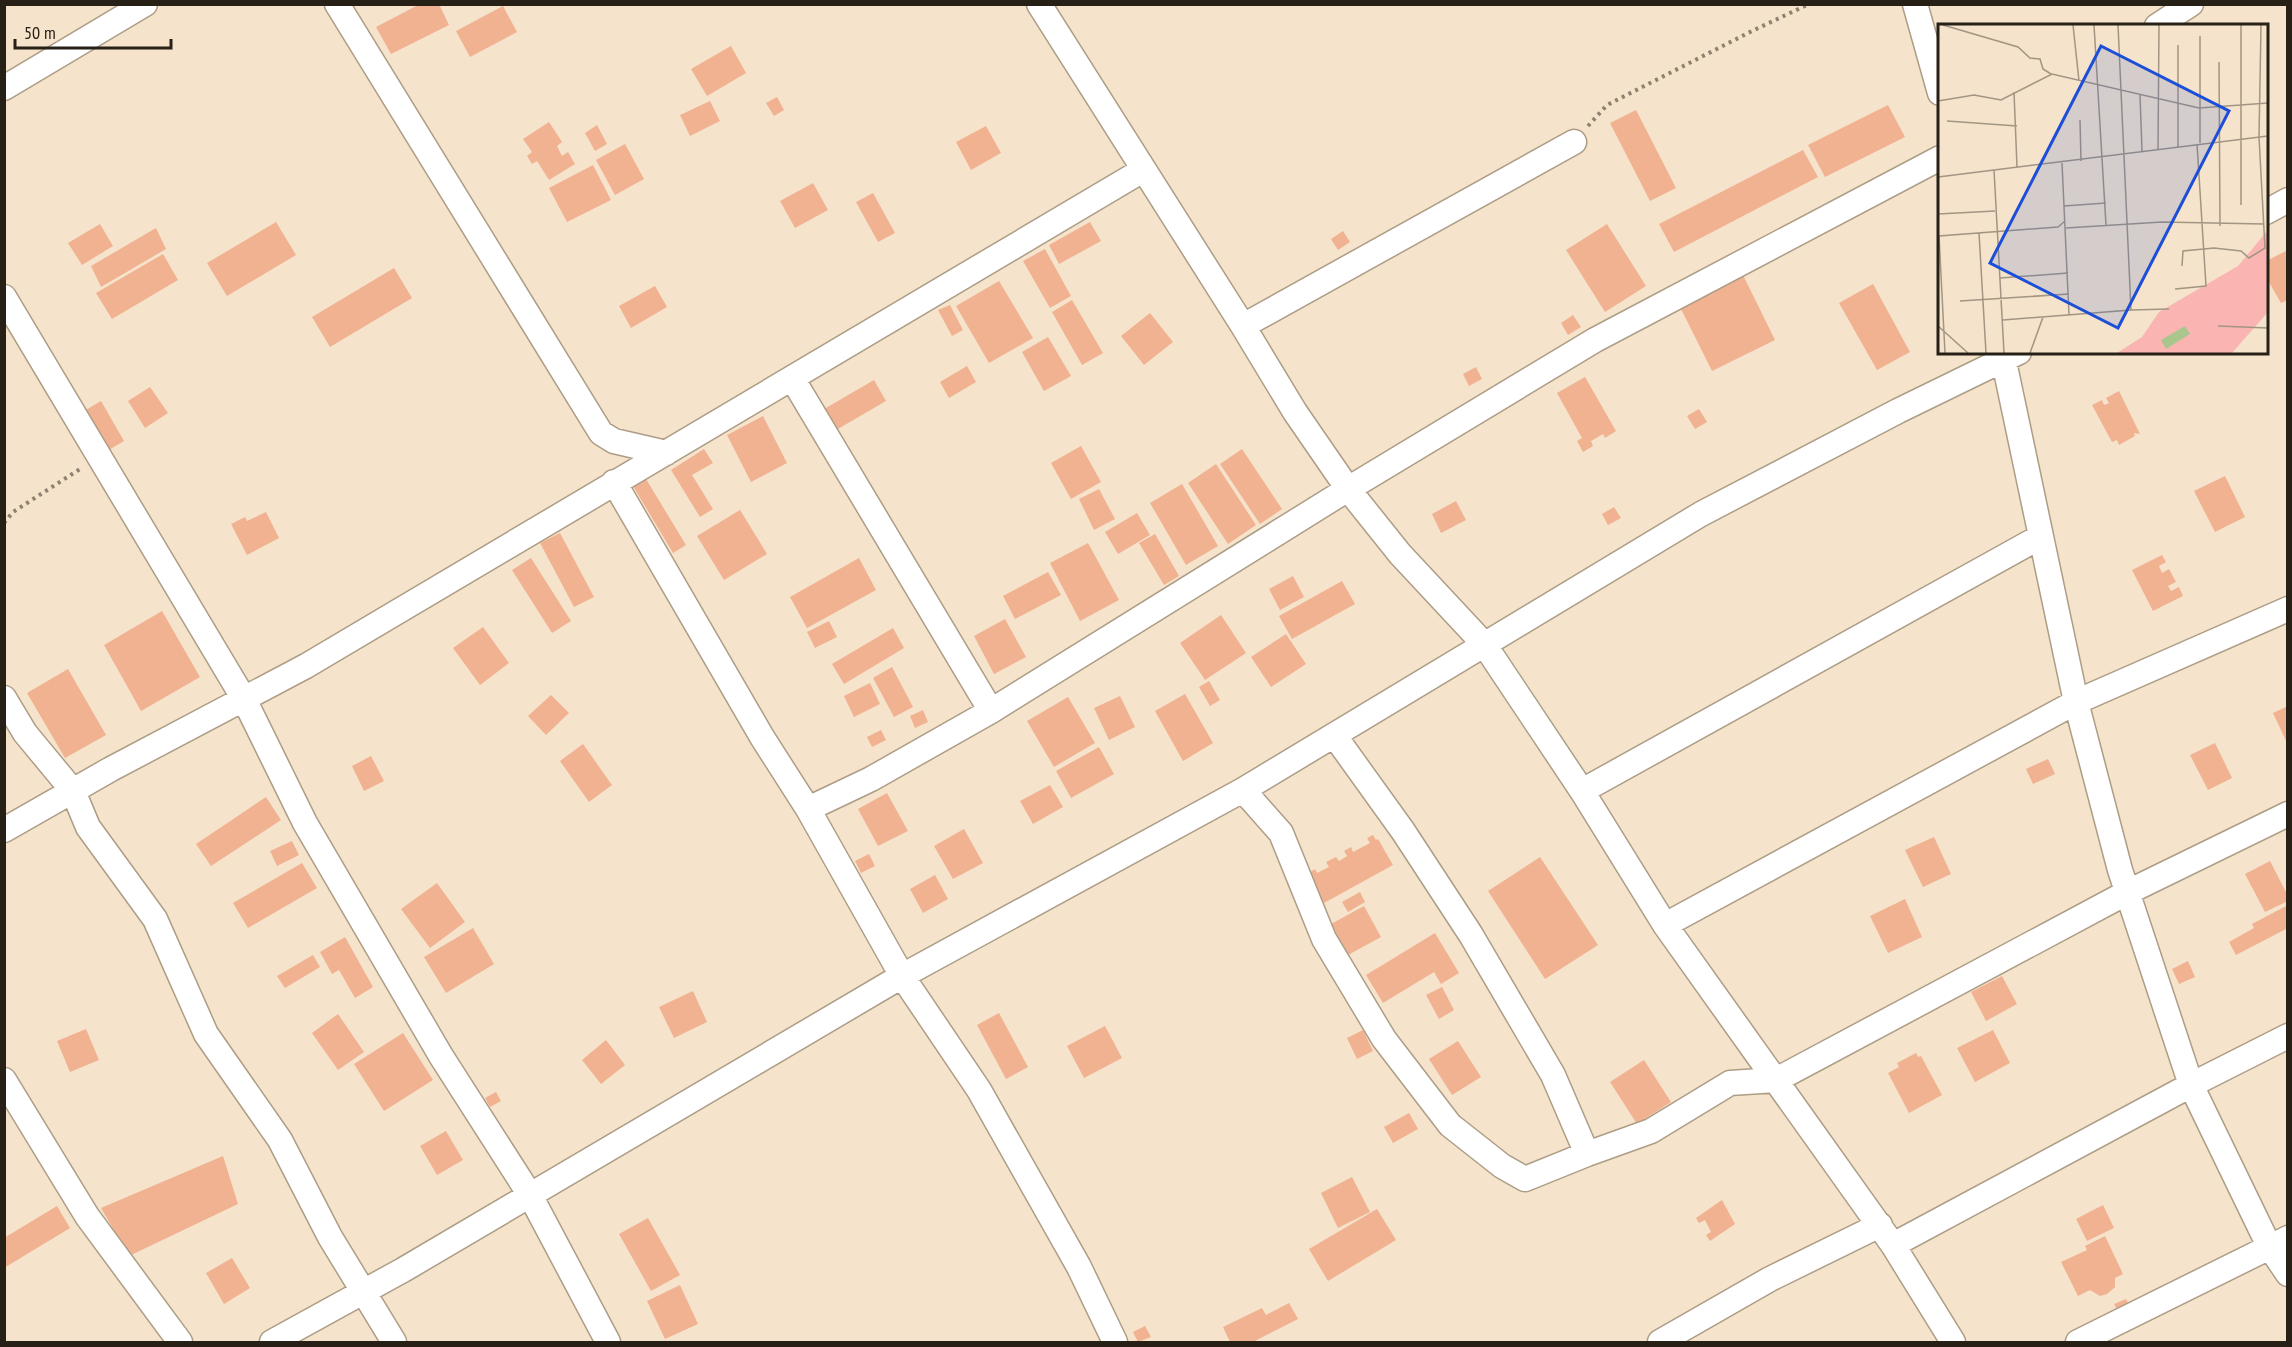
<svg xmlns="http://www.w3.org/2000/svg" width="2292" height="1347" viewBox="0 0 2292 1347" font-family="'PT Sans Narrow',sans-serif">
	<rect width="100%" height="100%" fill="#f5e3cb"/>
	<!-- building -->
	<path fill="#f1b292" d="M420 4H439L449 25 391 54 376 27Z
		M503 6 517 32 470 57 456 31Z
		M731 46 746 73 707 96 691 69Z
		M777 97 784 110 774 116 766 103Z
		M710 101 720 121 690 136 680 115Z
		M1888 105 1905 137 1825 177 1808 145Z
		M1636 110 1676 188 1650 201 1610 123Z
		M549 122 562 142 557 146 562 156 568 152 575 164 549 180 537 161 532 164 527 156 532 152 523 139Z
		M597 125 607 144 595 151 585 133Z
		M986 126 1001 153 971 170 956 142Z
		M625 144 644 179 615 195 596 160Z
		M1803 150 1818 177 1674 252 1659 224Z
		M593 165 611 200 567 222 549 188Z
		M813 183 828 210 795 228 780 201Z
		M873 193 895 233 878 242 856 202Z
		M276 222 296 255 227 296 207 263Z
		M1090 222 1101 241 1059 264 1049 245Z
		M100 224 113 246 82 265 68 243Z
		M1607 224 1646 286 1605 312 1566 250Z
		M156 228 166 249 101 287 91 266Z
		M1343 231 1350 242 1338 250 1331 239Z
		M1045 249 1071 296 1050 308 1023 261Z
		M2288 250V300L2281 303 2266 277V261Z
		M163 254 178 280 112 319 96 293Z
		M394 268 412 298 330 347 312 317Z
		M1742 273 1775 340 1712 371 1679 305Z
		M999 281 1033 338 989 363 956 306Z
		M1873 284 1910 352 1877 370 1839 303Z
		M655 286 667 307 631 328 619 306Z
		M1072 300 1103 353 1082 365 1052 312Z
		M950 305 963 330 952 336 938 310Z
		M1150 313 1173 342 1144 365 1121 336Z
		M1573 315 1581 327 1568 335 1561 323Z
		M1048 337 1071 376 1044 391 1022 352Z
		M967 366 976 382 949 398 940 382Z
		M1476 367 1482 379 1469 386 1463 374Z
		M1585 377 1616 431 1605 438 1603 434 1591 441 1593 446 1583 452 1577 441 1582 438 1557 393Z
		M874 380 886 401 831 433 819 412Z
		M150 387 168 413 145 428 128 401Z
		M2119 391 2140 434 2134 433 2135 436 2119 445 2117 440 2112 442 2092 405 2102 400 2104 405 2109 403 2106 398Z
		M101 401 124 441 107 451 84 411Z
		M1699 409 1707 422 1695 429 1687 416Z
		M763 416 787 463 751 482 727 435Z
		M1081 446 1101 482 1071 499 1051 463Z
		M704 449 713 463 692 475 713 509 700 517 671 470Z
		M1242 449 1282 509 1260 524 1220 464Z
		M1216 464 1256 525 1228 544 1188 483Z
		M2225 476 2245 517 2215 532 2194 491Z
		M646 479 686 545 673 553 633 486Z
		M1182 484 1218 546 1186 565 1150 503Z
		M1099 489 1115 519 1094 530 1079 499Z
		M1456 501 1466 520 1441 533 1432 514Z
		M1614 507 1621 518 1608 525 1602 514Z
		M740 510 767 554 724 580 697 536Z
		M266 512 279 538 247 555 231 524 245 517 247 521Z
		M1137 513 1150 535 1118 554 1105 532Z
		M560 533 594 597 574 607 540 543Z
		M1155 534 1179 576 1164 585 1139 543Z
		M1088 543 1119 600 1080 621 1050 563Z
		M2162 555 2166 562 2159 566 2162 573 2169 569 2176 582 2168 586 2171 591 2179 587 2183 596 2153 611 2132 570Z
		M531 558 571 621 552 633 512 570Z
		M859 558 876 590 807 628 790 597Z
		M1048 572 1061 595 1015 619 1003 596Z
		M1293 576 1304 597 1280 610 1269 589Z
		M1342 581 1355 604 1292 639 1279 616Z
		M162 611 200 677 141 711 104 645Z
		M1221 615 1246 653 1205 680 1180 643Z
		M1005 619 1026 657 994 674 974 636Z
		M829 621 837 637 815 648 807 632Z
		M483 627 509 663 480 685 453 648Z
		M893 628 904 648 844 684 832 664Z
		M1286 634 1306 664 1271 687 1251 657Z
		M892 667 913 707 894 717 873 678Z
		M68 669 106 735 65 758 27 693Z
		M1209 681 1220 700 1210 706 1199 687Z
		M870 683 880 704 854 717 844 696Z
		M1185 694 1213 743 1183 761 1155 711Z
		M551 695 569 713 546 735 528 716Z
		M1120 696 1135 727 1109 740 1094 708Z
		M1068 697 1095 743 1054 767 1027 721Z
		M2288 706V745L2273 713Z
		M923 710 928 722 915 728 910 716Z
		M881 730 886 740 872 747 867 737Z
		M2215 743 2232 778 2208 790 2190 755Z
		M583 744 612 785 589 802 560 761Z
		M1099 747 1114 774 1071 798 1056 771Z
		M371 756 384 781 364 791 352 766Z
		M2048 759 2055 774 2033 784 2026 769Z
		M1050 785 1063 807 1033 824 1020 801Z
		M887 793 908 831 878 846 858 809Z
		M266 797 281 820 211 866 196 844Z
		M964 829 983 863 953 879 934 846Z
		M1373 835 1376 840 1378 839 1393 865 1324 903 1307 874 1315 869 1317 873 1329 867 1326 862 1336 857 1339 861 1347 856 1344 851 1351 847 1353 852 1370 843 1367 838Z
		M1934 837 1951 874 1923 887 1905 850Z
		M292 841 299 855 277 866 270 851Z
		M869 854 875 866 861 873 855 861Z
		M1540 857 1598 945 1545 979 1488 891Z
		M2270 861 2288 896V901L2265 912 2245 874Z
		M302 863 317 888 248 928 233 903Z
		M935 875 948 899 923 913 910 889Z
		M437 883 465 922 430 948 401 909Z
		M1360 892 1365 902 1348 912 1342 902Z
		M1905 899 1922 937 1888 953 1870 916Z
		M2288 905V928L2236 955 2229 942 2254 928 2252 924Z
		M1364 906 1381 937 1348 955 1331 924Z
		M473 928 494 964 446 993 424 957Z
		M1435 933 1459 973 1441 984 1434 972 1383 1003 1366 975Z
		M345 937 373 987 355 998 339 970 332 974 320 952Z
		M313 955 320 967 285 988 277 976Z
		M2188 961 2195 977 2179 984 2172 969Z
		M2002 976 2017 1004 1986 1021 1971 992Z
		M1442 987 1454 1010 1439 1019 1426 995Z
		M693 991 707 1022 674 1038 659 1007Z
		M999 1013 1028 1067 1006 1079 977 1025Z
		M338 1014 364 1052 338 1070 312 1033Z
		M1105 1026 1122 1058 1084 1078 1067 1046Z
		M86 1029 99 1060 70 1072 57 1041Z
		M1363 1030 1373 1051 1357 1059 1347 1038Z
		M1993 1030 2010 1063 1975 1082 1957 1048Z
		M403 1033 433 1080 384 1111 354 1064Z
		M606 1040 625 1065 601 1084 582 1060Z
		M1458 1041 1481 1077 1452 1095 1429 1059Z
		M1916 1053 1918 1057 1921 1056 1942 1095 1909 1113 1888 1073 1899 1067 1897 1063Z
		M1644 1060 1671 1102 1637 1124 1610 1082Z
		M496 1092 501 1101 490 1107 485 1098Z
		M1409 1113 1418 1129 1393 1143 1384 1127Z
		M446 1131 463 1160 437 1175 420 1146Z
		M223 1156 238 1204 129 1256 101 1208Z
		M1352 1177 1370 1212 1338 1228 1321 1193Z
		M1722 1200 1735 1224 1710 1241 1706 1235 1711 1232 1705 1220 1699 1223 1696 1218Z
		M2103 1205 2114 1228 2087 1241 2076 1219Z
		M57 1206 70 1228 4 1268V1238Z
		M1377 1209 1396 1240 1328 1281 1309 1249Z
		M648 1218 680 1275 651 1291 619 1234Z
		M2105 1236 2123 1274 2115 1278V1287L2107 1294 2100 1296 2090 1290 2078 1296 2061 1262 2087 1250 2085 1246Z
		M232 1258 250 1288 224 1304 206 1273Z
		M680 1285 698 1324 665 1339 647 1301Z
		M2126 1299 2129 1305 2118 1311 2114 1304Z
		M1289 1303 1298 1319 1253 1342H1230L1223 1327 1262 1308 1266 1315Z
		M1145 1326 1151 1337 1138 1342 1133 1332Z"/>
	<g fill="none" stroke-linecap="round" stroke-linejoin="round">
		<!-- minor casing -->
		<g stroke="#ad9d86" stroke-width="27">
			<path id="minor" d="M337 4 601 433 614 441 666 453
				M1039 4 1243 326 1295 412 1348 489 1400 554 1484 644 1582 791 1665 925 1893 1245 1953 1342
				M1915 4 1940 93
				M2157 26 2191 4
				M4 88 145 4
				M2266 212 2288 200
				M4 297 244 699 305 823 441 1056 530 1195 608 1342
				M1243 326 1574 142
				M2002 352 2076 702 2120 870 2191 1085 2269 1246 2288 1274
				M792 378 991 711
				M614 482 762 737 808 809 902 976 979 1090 1079 1267 1115 1342
				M4 698 25 733 73 791 88 827 155 919 206 1034 280 1140 330 1237 394 1342
				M1334 735 1403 831 1471 935 1553 1075 1587 1154
				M1243 790 1281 833 1324 939 1384 1039 1450 1125 1502 1166 1525 1179 1587 1154 1651 1131 1730 1083 1776 1080 2128 892 2288 814
				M1582 791 2040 537
				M808 809 871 779 991 711 1348 489 1595 340 1940 158
				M4 830 111 769 306 666 1143 170
				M1665 925 2076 702 2288 609
				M4 1080 87 1216 180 1342
				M1893 1245 2191 1085 2288 1036
				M272 1342 403 1270 902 976 1243 790 1701 514 1898 411 2019 352
				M1660 1342 1770 1279 1880 1225
				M2078 1342 2288 1238"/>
		</g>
		<!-- path -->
		<path stroke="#8d8171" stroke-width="4" stroke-dasharray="3 4.5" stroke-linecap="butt" d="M1588 126 1607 105 1752 31 1809 4
			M4 523 13 512 80 469V466"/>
		<!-- minor -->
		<use href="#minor" stroke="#fff" stroke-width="24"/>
	</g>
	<!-- overview -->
	<g transform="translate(1938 24)">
		<rect width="330" height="330" fill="#f5e3cb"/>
		<path d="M330 206V288L294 329H179L204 313 221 288 300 242Z" fill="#fab5b3"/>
		<path d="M247 302 252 310 228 325 223 316Z" fill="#a9c68c"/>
		<path fill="none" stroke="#a29583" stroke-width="1.5" d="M5 1 80 23 92 34 102 35 105 45 113 50M135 1 141 57M156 1 168 201M303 1V181M262 12V119M240 21V123M281 38 282 202M76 68 79 143M202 71 204 127M0 77 36 71 63 76 114 50 261 84 330 79M142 96 143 137M9 97 79 102M220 126 221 1M124 139 131 291M56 146 66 329M0 153 330 112M126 182 168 179M0 190 57 187M128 204 224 198 326 200M41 209 48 329M244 242 245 227 276 224 303 227 311 234 327 224 321 113 323 1M62 254 130 249M237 265 268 262 259 120M22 277 131 270M193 286 231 285M65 296 193 286 180 1M0 302 30 329M280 302 330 304M7 329 1 212 120 203 127 197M92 329 105 293"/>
		<path fill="#1d4ed8" fill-opacity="0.15" stroke="#1d4ed8" stroke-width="3" d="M163 22 291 87 180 304 52 239Z"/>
		<rect width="330" height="330" fill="none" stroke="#262017" stroke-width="3"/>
	</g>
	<!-- border -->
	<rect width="2292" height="1347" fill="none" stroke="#262017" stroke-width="12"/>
	<!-- scale -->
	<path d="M15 39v9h156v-9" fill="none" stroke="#262017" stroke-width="3"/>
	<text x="24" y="39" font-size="18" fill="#262017" stroke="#f5e3cb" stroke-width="4.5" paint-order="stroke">50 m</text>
</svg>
